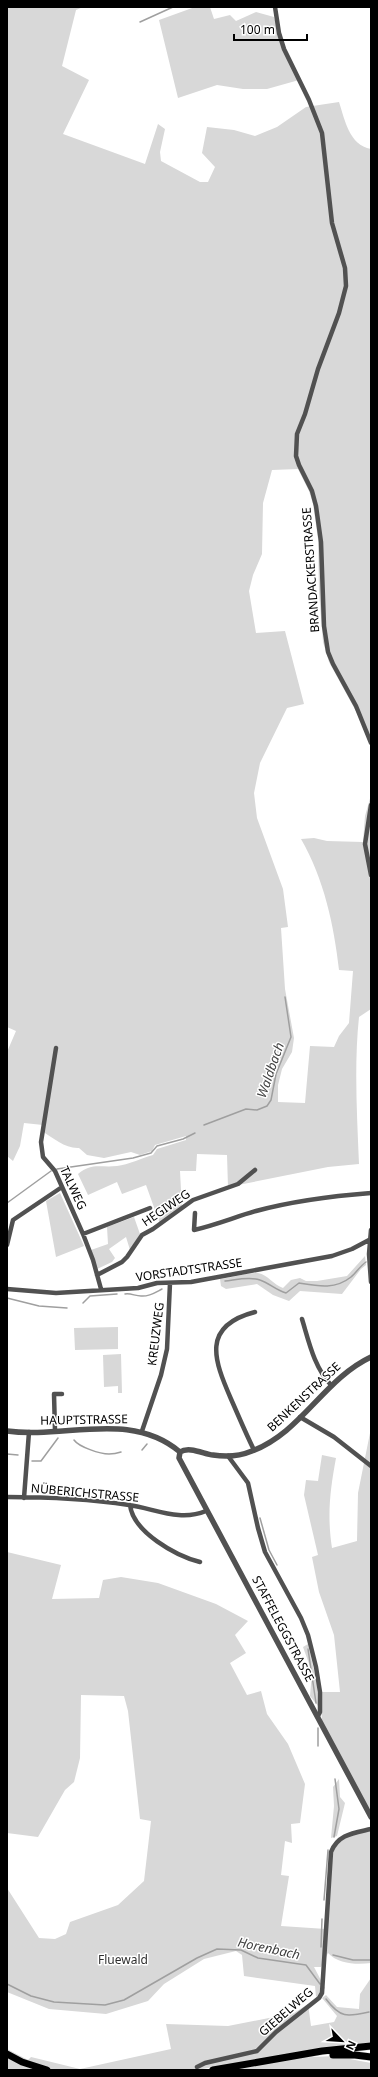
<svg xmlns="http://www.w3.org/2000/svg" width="378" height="2077" viewBox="0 0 378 2077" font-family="'Noto Sans',sans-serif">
	<rect width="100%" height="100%" fill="#fff"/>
	<!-- green -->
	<path fill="#d8d8d8" d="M7 7H83L76 10 62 66 89 80 63 134 145 164 158 124 165 129 160 152 161 161 200 182H208L215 167 202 153 207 127 234 130 255 136 277 127 306 107 339 102C345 120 349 145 371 149V734L369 735 329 662 323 642 319 592 318 539 313 504 309 491 298 469 272 470 263 503 262 554 253 575 249 591 256 633 285 631 304 704 287 708 260 763 254 793 257 818 283 889 288 927 281 928 285 989 294 1038 292 1052 282 1069 278 1085V1102L305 1103 310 1046 334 1047 339 1036 349 1023 353 971 339 970C334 925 324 879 301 839L314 838 327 841 363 842 365 816 371 795V1009L359 1017C354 1065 357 1115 359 1164L328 1167 228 1187 227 1155 197 1154 196 1171H180L182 1209 160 1224 146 1185 122 1194 117 1182 88 1195 78 1174C92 1162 100 1168 117 1166 128 1165 142 1158 153 1155L157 1149 186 1140V1136L155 1145 152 1151 140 1155 131 1152 104 1158 87 1155 79 1148C66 1149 53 1138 42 1131L43 1125 24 1123 20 1146 13 1161 7 1156V1052L16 1031 7 1027Z
		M195 7H210L214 19 230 15 236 21 256 12 274 17 288 60 299 80 267 89H243L217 85 178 98 159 20Z
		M60 1193 84 1246 56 1257 46 1201Z
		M134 1217 140 1234 130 1250 126 1237 109 1249 115 1258 112 1262 97 1269 91 1250 108 1244 107 1227Z
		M365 1256 366 1265 361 1269 342 1294 300 1291 289 1301 273 1295 257 1284 226 1289 221 1286 220 1279C230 1278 249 1272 258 1273 268 1275 274 1285 283 1288L291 1280 300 1278 306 1281H317L347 1276Z
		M118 1327V1349L75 1350 74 1328Z
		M121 1354 122 1393H118V1386L104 1387 103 1355Z
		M371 1428V1817L322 1721 320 1692H340L334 1635 319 1592 312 1557 318 1555 304 1495 306 1480 318 1481 322 1455 336 1458C330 1490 327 1516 332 1548L357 1541 358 1493Z
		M7 1552 61 1565 52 1599 99 1598 103 1580 121 1577 158 1583 216 1604 248 1621 235 1635 246 1653 230 1663 247 1695 261 1691 267 1714 288 1744 305 1784 300 1823 291 1824 292 1843 285 1841 281 1875 289 1876 281 1926 326 1929 331 1852 343 1836 371 1829V1963C357 1965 338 1964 328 1953L321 1967H314L325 1988 316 1997 315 1986 244 1976 242 1955 236 1951 204 1959 164 1984 148 2001 106 2014 49 2009 7 1992V1888L39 1938 55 1939 66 1934 70 1922 118 1905 144 1881 151 1821 140 1819 128 1711 124 1696 81 1695 80 1758 74 1782 65 1790 38 1837 7 1833Z
		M308 1644 317 1683 318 1706 310 1696 312 1672 303 1647Z
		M339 1779 340 1797 345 1803 337 1836 331 1838 334 1806 333 1787Z
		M371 1978V2045L273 2056 197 2070H7V2049L28 2060 31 2057 80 2069 171 2049 166 2024 228 2026 294 2013 308 2004 311 2026 334 2022 337 2016 322 1998 326 1995 337 2007 359 2009 360 1994Z
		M334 2056 371 2063V2070H231L294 2058Z"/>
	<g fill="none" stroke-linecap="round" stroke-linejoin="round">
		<!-- stream -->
		<path stroke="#9f9f9f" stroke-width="1.5" d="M140 22 173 7
			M204 1125 246 1109 257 1110 267 1106 271 1100 276 1074 291 1037 285 997
			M57 1169 133 1158 151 1153 157 1146 183 1139 195 1133
			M7 1203 51 1171
			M225 1281C235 1280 250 1276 260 1280 269 1283 276 1290 286 1293L299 1283C317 1286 335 1290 351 1277 356 1273 360 1266 366 1262
			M125 1294C131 1293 135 1296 141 1296 149 1297 156 1292 162 1289
			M7 1298 39 1306 67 1308
			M83 1303 90 1296 117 1294
			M74 1440C79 1447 100 1454 109 1454 113 1454 118 1453 121 1452
			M142 1450 147 1444
			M7 1454 18 1455
			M32 1461H41L58 1438
			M260 1518 269 1550 277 1565
			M308 1649 316 1703
			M318 1746V1728
			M334 1837 339 1809 335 1779
			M324 1900 328 1850
			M321 1947 322 1919
			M333 1955 353 1960H371
			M7 1984 31 1996 54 2002 105 2005 124 2000 197 1958 217 1949 241 1950 258 1958 306 1965 320 1984
			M326 1999C340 2018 347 2017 369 2012"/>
		<!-- primary casing -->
		<g stroke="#dbdbdb" stroke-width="8">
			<path id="primary" d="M7 2054 22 2062 47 2070
				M333 2055H355L371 2057
				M213 2070 322 2051 371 2046"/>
		</g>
		<!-- minor -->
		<path stroke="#515151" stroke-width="4.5" d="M275 7 279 33 284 49 309 100 322 133 332 223 345 268 346 286 339 313 318 369 305 414 297 434 296 456 299 465 312 491 316 506 321 542 324 626 328 652 333 664 356 706 371 743
			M371 805 365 844 371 875
			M56 1048 41 1142 43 1157 55 1171 83 1234 93 1260 101 1289
			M195 1213 194 1230C216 1225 235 1217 256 1211 293 1201 332 1196 371 1193
			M371 1230 369 1254 371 1282
			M83 1234 150 1208
			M7 1245 13 1220 62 1187
			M97 1275 122 1262 127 1257 142 1235 153 1229 193 1200 238 1184 255 1170
			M7 1289 56 1293 138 1288 157 1283 191 1282 332 1256 352 1249 369 1240
			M302 1319C309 1342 314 1367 331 1385
			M300 1417 334 1437 371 1466
			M55 1431 54 1394H62
			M142 1431 161 1375 167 1349 170 1283
			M254 1450C246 1434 239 1417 231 1399 214 1360 201 1326 255 1312
			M228 1456 248 1483 258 1528 265 1552 301 1618 308 1635 316 1667 320 1692V1712L318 1716
			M7 1497C47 1497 89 1499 129 1505 156 1509 180 1522 206 1511
			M24 1498 29 1432
			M130 1505C133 1532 176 1556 200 1562
			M197 2067 205 2063 257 2051 276 2032 319 1998 322 1993 331 1852C338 1834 354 1833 371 1829"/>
		<!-- tertiary -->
		<path stroke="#515151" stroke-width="5.5" d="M7 1431C66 1439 130 1410 180 1452
			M180 1452 179 1458 371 1817
			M180 1452C189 1446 204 1454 213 1455 225 1457 240 1456 252 1451 301 1433 324 1379 371 1357"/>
		<!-- primary -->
		<use href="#primary" stroke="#000" stroke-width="7"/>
	</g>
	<g text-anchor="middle" stroke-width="3" stroke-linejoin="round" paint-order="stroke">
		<!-- street labels -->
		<g font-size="12" fill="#000" stroke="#fff">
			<text transform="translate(311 570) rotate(-94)" y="4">BRANDACKERSTRASSE</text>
			<text transform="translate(73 1188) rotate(65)" y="4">TALWEG</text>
			<text transform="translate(166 1208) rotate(-34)" y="4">HEGIWEG</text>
			<text transform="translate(189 1270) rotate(-8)" y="4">VORSTADTSTRASSE</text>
			<text transform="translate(156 1334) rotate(-83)" y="4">KREUZWEG</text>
			<text transform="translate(304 1397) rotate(-43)" y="4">BENKENSTRASSE</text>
			<text transform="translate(84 1420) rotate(-1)" y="4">HAUPTSTRASSE</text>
			<text transform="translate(85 1493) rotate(5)" y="4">NÜBERICHSTRASSE</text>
			<text transform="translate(283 1629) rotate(62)" y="4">STAFFELEGGSTRASSE</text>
			<text transform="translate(286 2012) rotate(-41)" y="4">GIEBELWEG</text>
		</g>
		<!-- park labels -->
		<g font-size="12" fill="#2f2f2f" stroke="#fff">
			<text x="123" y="1964">Fluewald</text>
		</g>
		<!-- water labels -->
		<g font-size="13" font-style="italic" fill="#404040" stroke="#fff">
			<text transform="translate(270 1070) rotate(-71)" y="5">Waldbach</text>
			<text transform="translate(269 1948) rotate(12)" y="5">Horenbach</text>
		</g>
	</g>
	<!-- border -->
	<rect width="378" height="2077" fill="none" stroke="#000000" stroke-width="16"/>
	<!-- north arrow -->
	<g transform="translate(342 2041) rotate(115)" stroke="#ffffff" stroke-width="3" paint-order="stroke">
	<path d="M0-3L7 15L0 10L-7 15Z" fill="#000000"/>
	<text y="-6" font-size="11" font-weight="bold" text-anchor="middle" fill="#000000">N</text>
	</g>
	<!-- scale -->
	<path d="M234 34v6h73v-6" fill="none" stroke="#000000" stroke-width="2"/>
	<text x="240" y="34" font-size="12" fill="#000000" stroke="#ffffff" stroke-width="3" paint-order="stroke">100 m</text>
</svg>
